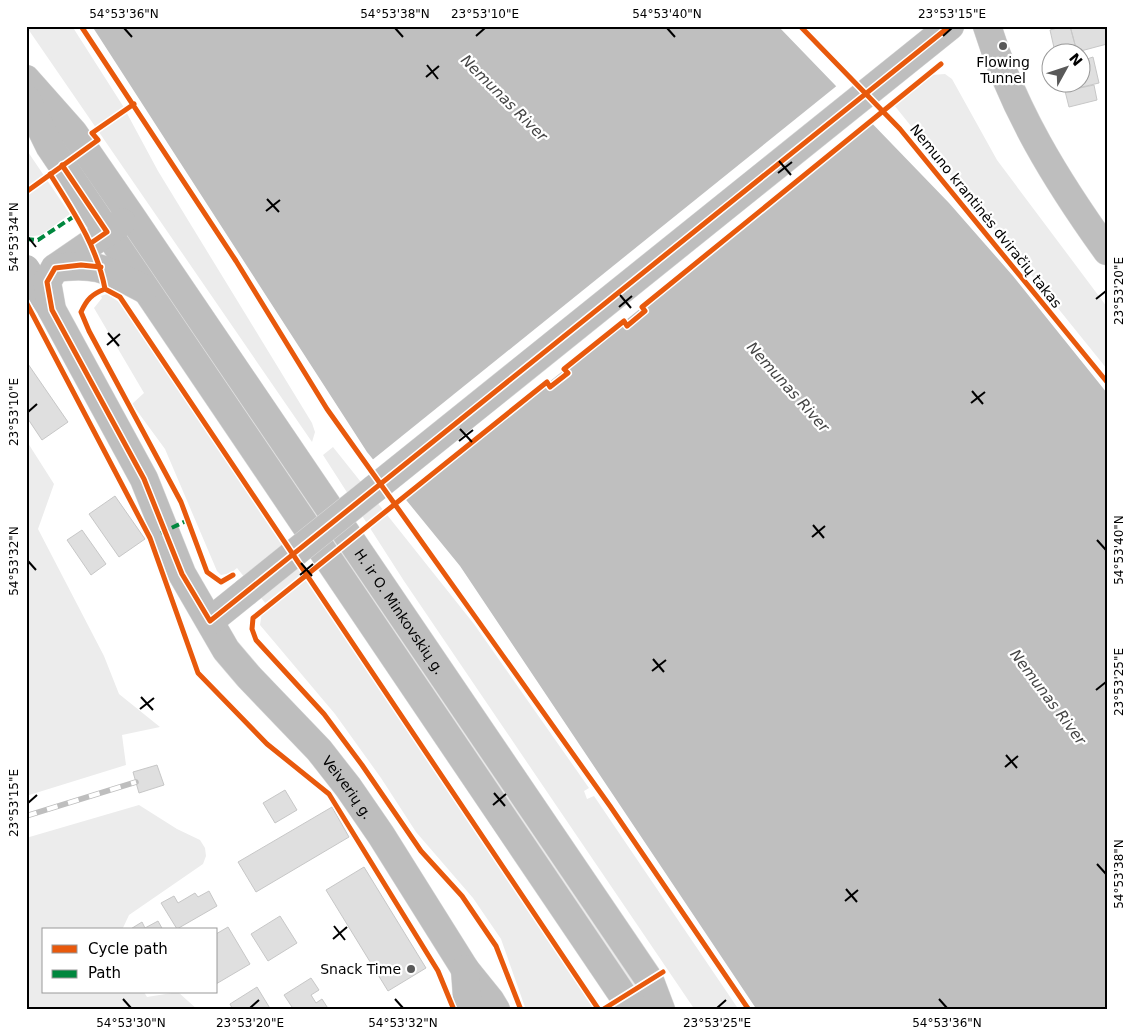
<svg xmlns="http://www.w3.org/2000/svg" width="1133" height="1036" viewBox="0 0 1133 1036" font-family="'DejaVu Sans',sans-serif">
	<rect width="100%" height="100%" fill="#fff"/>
	<!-- green -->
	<path fill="#ececec" d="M26 26H72L123 106 158 171 312 423 315 432 312 442Z
		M945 74 952 79 997 160 1107 307V369L894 105 931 75Z
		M26 149 70 214 41 235 27 237Z
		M123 226 645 993 642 999 123 230Z
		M107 294 119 302 591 999 594 1010H526L501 939 473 898 416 832 381 778 335 714 260 625 262 612 270 609 237 568 231 573 221 575 217 571 165 449 132 404 144 393 94 308 102 298 101 296Z
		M26 440 54 484 38 529 104 656 119 694 160 727 122 735 126 765 26 796Z
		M333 447 474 624 589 788 584 791 587 799 594 796 739 1010H695L404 581 323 455Z
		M139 805 177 829 200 840 205 848 206 856 203 864 129 915 122 930H44V992H144L147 997 178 992 198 1010H26V838Z"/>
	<!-- water -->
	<path fill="#bfbfbf" d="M92 26H778L949 203 1013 276 1107 393V1010H757L460 566 367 452Z"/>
	<!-- pier -->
	<path fill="#fff" d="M839 84 874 120 403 500 371 461Z"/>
	<!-- building -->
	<path fill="#dfdfdf" stroke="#c7c7c7" d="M1064 26H1070L1077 52H1055L1050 30Z
		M1070 26H1107V44L1077 52Z
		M1078 52H1083L1084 60 1093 57 1099 83 1065 91 1063 82H1080V52Z
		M1094 85 1097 100 1069 107 1065 91Z
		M28 364 68 422 42 440 26 416Z
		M115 496 145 539 119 557 89 514Z
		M82 530 106 564 91 575 67 540Z
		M157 765 164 785 139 793 133 772Z
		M285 790 297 810 275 823 263 803Z
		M332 807 349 837 256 892 238 862Z
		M364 867 426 968 388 991 326 890Z
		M209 891 217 906 177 929 161 903 174 896 178 903 195 893 198 897Z
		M280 916 297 943 268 961 251 934Z
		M158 921 163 930H129L142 922 145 928Z
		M228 927 250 964 216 984V934Z
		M311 978 319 990 311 995 316 1003 322 999 329 1010H294L284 995Z
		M257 987 271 1010H233L230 1004Z"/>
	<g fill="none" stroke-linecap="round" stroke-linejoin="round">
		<!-- major casing -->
		<g stroke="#dbdbdb" stroke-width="29">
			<g id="major">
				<path d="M987 26C1013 110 1056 180 1107 251"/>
				<path id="s1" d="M26 79 73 132 131 216 650 981 661 1010"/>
				<path d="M26 98 50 147 624 997 637 1010"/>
				<path id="s2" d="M122 222 55 268 47 282 52 310 144 479 182 574 226 650 249 677 319 750 348 787 381 835 465 969 490 1000 496 1010"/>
				<path d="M55 268C97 262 107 270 144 289"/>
				<path d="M374 489 950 26"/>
				<path d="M210 621 246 592"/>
				<path d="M465 969 468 1010"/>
			</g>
		</g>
		<!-- minor -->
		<path stroke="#bebebe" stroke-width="28" d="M26 269 52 310"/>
		<!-- major -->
		<use href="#major" stroke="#bebebe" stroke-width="28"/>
		<!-- rail casing -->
		<g stroke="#bebebe" stroke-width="5.5">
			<path id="rail" d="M26 816 136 782"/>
		</g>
		<!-- rail -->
		<use href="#rail" stroke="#fff" stroke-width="4" stroke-dasharray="11" stroke-linecap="butt"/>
		<!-- major-bridge casing -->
		<g stroke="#dbdbdb" stroke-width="29" stroke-linecap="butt">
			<path id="major-bridge" d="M246 592 374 489"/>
		</g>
		<!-- major-bridge -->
		<use href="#major-bridge" stroke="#bebebe" stroke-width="28"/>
		<!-- quiet -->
		<path stroke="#00873e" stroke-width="4" stroke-dasharray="8 4" stroke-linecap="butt" d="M26 239 38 240 76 215
			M161 533 188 520"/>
		<!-- cycleway casing -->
		<g stroke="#fff" stroke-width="8">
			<path id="cycleway" d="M81 26 236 261 327 409 610 806 749 1010
				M800 26 900 129 1107 382
				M62 165 107 232 91 243
				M50 174C73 211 97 246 105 289
				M26 192 98 140 92 133 134 104
				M101 267 81 265 55 268 47 282 52 310 144 479 182 574 210 621 950 26
				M26 302 150 538 198 673 267 744 329 794 438 971 454 1010
				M233 575 221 582 207 572 181 502 89 331 81 312C87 299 92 294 105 289L120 297 599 1010
				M521 1010 496 946 462 896 421 851 362 765 324 714 256 640 252 629 253 618 547 382 550 387 568 373 564 369 624 321 627 326 645 311 642 307 941 64
				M602 1010 663 972"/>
		</g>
		<!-- cycleway -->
		<use href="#cycleway" stroke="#e8590c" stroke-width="5"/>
	</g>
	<!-- ticks -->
	<path fill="none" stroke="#000" stroke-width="2" d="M124 28 132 37M395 28 403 37M667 28 675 37M476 36 485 28M943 36 952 28M427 65 438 79M426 77 439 66M779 161 791 175M778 173 792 162M267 199 279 212M266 211 280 200M28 237 36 247M620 295 631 308M1096 299 1106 291M619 307 632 296M108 333 119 346M107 345 120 334M972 391 983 404M971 403 985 392M28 412 37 404M460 429 472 442M459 441 473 430M813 525 824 538M812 537 825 526M1097 540 1106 550M28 561 36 570M301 563 312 576M300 575 313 564M653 659 664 672M652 671 666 660M1096 690 1106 682M141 697 153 710M140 709 154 698M1006 755 1017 768M1005 767 1018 756M494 793 505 806M28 803 37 795M493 805 506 794M1097 864 1106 874M846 889 857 902M845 901 858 890M334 926 345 940M333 939 347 927M123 999 131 1008M395 999 403 1008M939 999 947 1008M250 1008 259 1000M717 1008 726 1000"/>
	<!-- markers -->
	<g fill="#595959" stroke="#fff" stroke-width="2">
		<circle cx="1003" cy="46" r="5"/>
		<circle cx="411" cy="969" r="5"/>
	</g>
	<g text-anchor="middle" stroke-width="4.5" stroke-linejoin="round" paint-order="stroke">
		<!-- poi labels -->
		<g font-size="14" fill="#000" stroke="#fff">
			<text x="1003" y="67">Flowing<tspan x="1003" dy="16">Tunnel</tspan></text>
			<text x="401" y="974" text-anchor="end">Snack Time</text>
		</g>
		<!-- street labels -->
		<g font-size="14" fill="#000" stroke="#fff">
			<text transform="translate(986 216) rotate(51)" y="5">Nemuno krantinės dviračių takas</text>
			<text dy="5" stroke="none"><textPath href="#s1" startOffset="651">H. ir O. Minkovskių g.</textPath></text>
			<text dy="5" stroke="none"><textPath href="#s2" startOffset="692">Veiverių g.</textPath></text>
		</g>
		<!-- water labels -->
		<g font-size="15" font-style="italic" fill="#444" stroke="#fff">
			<text transform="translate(504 98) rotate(45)" y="5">Nemunas River</text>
			<text transform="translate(788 387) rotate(48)" y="5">Nemunas River</text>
			<text transform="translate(1048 697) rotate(53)" y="5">Nemunas River</text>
		</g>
	</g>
	<!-- border -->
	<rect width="1133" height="1036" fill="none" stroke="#ffffff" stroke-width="55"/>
	<!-- legend -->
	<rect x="42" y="928" width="175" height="65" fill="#ffffff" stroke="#999999"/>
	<rect x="52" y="945" width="25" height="8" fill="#e8590c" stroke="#999999"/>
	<text x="88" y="954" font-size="15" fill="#000000">Cycle path</text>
	<rect x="52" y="970" width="25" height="8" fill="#00873e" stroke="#999999"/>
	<text x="88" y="978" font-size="15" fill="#000000">Path</text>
	<!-- north arrow -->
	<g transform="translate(1066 68) rotate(50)"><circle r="24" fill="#ffffff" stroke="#999999"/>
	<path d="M0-4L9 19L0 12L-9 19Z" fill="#595959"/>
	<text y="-8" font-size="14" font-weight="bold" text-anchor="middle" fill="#000000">N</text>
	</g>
	<rect x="28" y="28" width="1078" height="980" fill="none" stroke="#000" stroke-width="2"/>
	<g font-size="12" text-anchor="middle" fill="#000">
		<text x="124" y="18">54°53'36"N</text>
		<text x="395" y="18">54°53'38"N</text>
		<text x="485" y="18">23°53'10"E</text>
		<text x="667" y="18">54°53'40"N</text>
		<text x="952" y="18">23°53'15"E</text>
		<text transform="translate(14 237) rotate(-90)" y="4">54°53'34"N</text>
		<text transform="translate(1119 291) rotate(-90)" y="4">23°53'20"E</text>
		<text transform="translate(14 412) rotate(-90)" y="4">23°53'10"E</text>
		<text transform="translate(1119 550) rotate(-90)" y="4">54°53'40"N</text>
		<text transform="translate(14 561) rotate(-90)" y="4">54°53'32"N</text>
		<text transform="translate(1119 682) rotate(-90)" y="4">23°53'25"E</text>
		<text transform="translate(14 803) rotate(-90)" y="4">23°53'15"E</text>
		<text transform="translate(1119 874) rotate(-90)" y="4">54°53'38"N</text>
		<text x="131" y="1027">54°53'30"N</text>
		<text x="250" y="1027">23°53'20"E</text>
		<text x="403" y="1027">54°53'32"N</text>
		<text x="717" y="1027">23°53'25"E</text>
		<text x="947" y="1027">54°53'36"N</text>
	</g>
</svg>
